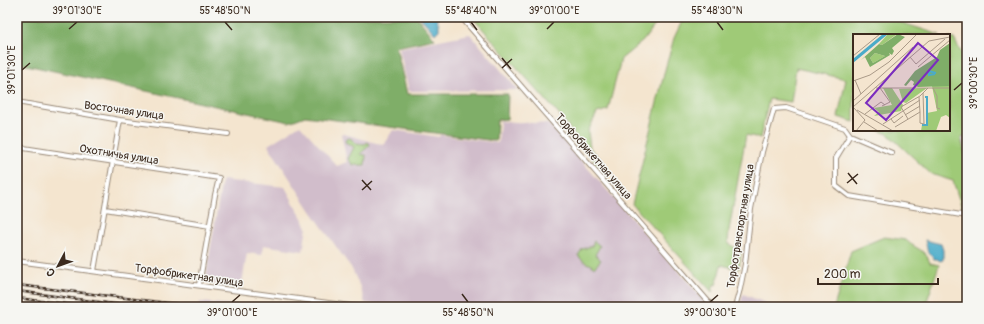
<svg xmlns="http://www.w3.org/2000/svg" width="984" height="324" viewBox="0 0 984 324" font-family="Pangolin,sans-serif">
	<rect width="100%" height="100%" fill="#f6f6f2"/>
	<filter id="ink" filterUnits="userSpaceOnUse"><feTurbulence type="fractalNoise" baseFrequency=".025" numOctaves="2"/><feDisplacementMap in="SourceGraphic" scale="8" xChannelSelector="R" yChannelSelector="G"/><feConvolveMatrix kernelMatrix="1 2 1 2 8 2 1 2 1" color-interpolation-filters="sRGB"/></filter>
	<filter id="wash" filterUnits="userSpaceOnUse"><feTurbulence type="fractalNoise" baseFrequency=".012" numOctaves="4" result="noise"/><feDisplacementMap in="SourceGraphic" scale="16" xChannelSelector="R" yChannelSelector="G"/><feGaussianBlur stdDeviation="0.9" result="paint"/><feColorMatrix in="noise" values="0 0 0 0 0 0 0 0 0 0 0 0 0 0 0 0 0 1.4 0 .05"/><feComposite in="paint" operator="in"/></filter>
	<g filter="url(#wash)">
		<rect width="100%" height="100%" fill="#f4e5cf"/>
		<!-- industrial -->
		<path fill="#d1bdcb" d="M470 34 518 90 409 91 399 48Z
			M500 121 549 124 710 307H394L365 303 360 287 352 269 311 211 268 145 300 125 337 166 347 162 341 133 376 143 384 144 393 130 439 137 440 135 498 143Z
			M967 136V160L961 137Z
			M222 180 285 187 307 227 303 251 263 245 262 255 247 253 241 289 205 282Z
			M743 294 771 305 776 307H739Z
			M200 302 244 306 251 307H199Z"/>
		<!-- green -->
		<path fill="#9fca77" stroke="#6d7a4a" d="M472 17H661L643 41 621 59 608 110 597 113 588 131 590 148 602 160 600 169 561 117Z
			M684 17H887V18L940 35H854V122L838 117 846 79 796 68 791 102 769 99 760 138 746 135 729 230 728 243 741 252 739 269 721 265 716 285 714 284 712 292 632 204 666 66 674 38Z
			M949 38 954 39 967 63V136L961 138 967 161V211H963L953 181 931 174 888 134 877 130H949Z
			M350 138 356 143 365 144 368 142 370 145 360 154 366 155 365 165H353L348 159 354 147 345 142 346 139Z
			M884 237 906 240C911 246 920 248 925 254 927 256 929 260 930 263L939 265 925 307H834L851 251Z
			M594 241 600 246 595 255 601 260 594 268 592 265 586 263 578 256 582 249 592 246Z"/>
		<!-- forest -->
		<path fill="#7fae68" stroke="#5d6c43" d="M17 17H417L435 39 396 47 407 94H508L507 119 497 120 496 141 305 116 289 122 17 63Z"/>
		<!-- water -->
		<path fill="#4aabc9" stroke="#426a74" d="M420 17H437L436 18 439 24V30L435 34Z
			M925 240 941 244 943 250V260L940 261 937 259H934L928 252Z"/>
	</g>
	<g filter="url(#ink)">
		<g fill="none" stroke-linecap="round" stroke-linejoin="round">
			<!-- minor casing -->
			<g stroke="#988876" stroke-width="6">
				<path id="minor" d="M461 17 713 307
					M17 102 120 120 228 134
					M850 135 836 158V186L849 196 961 215H967
					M17 147 219 178 215 195 199 285
					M105 209 210 226
					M17 261 358 307
					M94 271 120 120
					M735 307 740 289 745 264 751 209 762 152 774 109 786 108 845 128 850 135 892 153"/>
			</g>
			<!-- minor -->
			<use href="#minor" stroke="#fff" stroke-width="4"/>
			<!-- rail casing -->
			<g stroke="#3b2a1e" stroke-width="2.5">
				<path id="rail" d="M17 285 201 307
					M17 291 137 307
					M17 298 89 307"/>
			</g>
			<!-- rail -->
			<use href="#rail" stroke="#f6f6f2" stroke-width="1" stroke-dasharray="3" stroke-linecap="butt"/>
		</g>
	</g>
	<!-- ticks -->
	<path fill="none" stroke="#3b2a1e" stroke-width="1.5" d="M225 22 232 30M471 22 477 30M717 22 723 30M69 29 77 22M547 29 554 22M502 58 511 69M502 68 512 59M22 70 30 63M954 90 962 83M848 173 857 184M362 180 371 190M847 183 858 174M362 190 372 181M462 294 468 302M232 302 240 295M710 302 718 295"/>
	<g text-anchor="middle" stroke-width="3" stroke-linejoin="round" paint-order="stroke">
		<!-- street labels -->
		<g font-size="11" fill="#3b2a1e" stroke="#f6f6f2">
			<text transform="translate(124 110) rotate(8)" y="4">Восточная улица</text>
			<text transform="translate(119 154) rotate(9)" y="4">Охотничья улица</text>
			<text transform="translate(594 156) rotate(49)" y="4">Торфобрикетная улица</text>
			<text transform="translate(740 226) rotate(-81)" y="4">Торфотранспортная улица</text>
			<text transform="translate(189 275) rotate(8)" y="4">Торфобрикетная улица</text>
		</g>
	</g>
	<!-- overview -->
	<g transform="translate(853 34)">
		<rect width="97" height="97" fill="#f4e5cf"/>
		<path d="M35 0H44L29 11 26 10ZM22 19 32 22 20 29 17 24ZM79 52H97V84L93 81 88 83 83 97H68L69 91 74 90V79L84 77ZM30 54H39L50 71 48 77 21 82 26 78 21 74 39 71ZM74 54 53 69 50 68 46 55Z" fill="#9fca77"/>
		<path d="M45 0 52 3 39 14 41 17 39 21 36 19 37 21 17 33 12 23 8 26 26 10 29 11ZM22 19 32 22 20 29 17 24ZM97 9V52L65 53 60 51 61 48 58 46 53 52 51 51 62 37 84 23 87 16Z" fill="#7fae68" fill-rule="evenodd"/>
		<path d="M30 0H35L0 29V25Z" fill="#4aabc9"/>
		<path fill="none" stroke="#4aabc9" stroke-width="2" d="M82 40 76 41V37L83 39M69 91H74V63H72"/>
		<path fill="none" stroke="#aa9a88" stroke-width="1" d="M0 22 27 0M57 23 63 30 92 5M65 33 97 6M2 46 8 60M0 47 17 41 36 28 64 0M23 54H97M27 54 37 68 29 72M80 54 84 62V74L87 75M0 67 60 13M0 73 76 7 97 3M0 73 12 86 3 97M4 76 40 97M67 78V89L71 90 70 59M12 80 28 68 32 71M52 81 67 72M38 85 41 89 50 82M55 85 48 73 67 62 75 54M11 88 25 97M30 90 67 66M42 93 67 78 66 63"/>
		<path fill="#7b2cbf" fill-opacity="0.15" stroke="#7b2cbf" stroke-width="2" d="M65 9 85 26 33 86 13 69Z"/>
		<rect width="97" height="97" fill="none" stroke="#3b2a1e" stroke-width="2"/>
	</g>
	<!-- margin -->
	<rect width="984" height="324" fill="none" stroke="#f6f6f2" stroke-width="44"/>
	<!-- north arrow -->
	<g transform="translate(58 266) rotate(229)" stroke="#f6f6f2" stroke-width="3" paint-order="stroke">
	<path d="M0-3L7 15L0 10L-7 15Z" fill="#3b2a1e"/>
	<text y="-6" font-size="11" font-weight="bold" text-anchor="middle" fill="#3b2a1e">С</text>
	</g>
	<!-- scale -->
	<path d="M818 278v6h120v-6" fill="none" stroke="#3b2a1e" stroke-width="2"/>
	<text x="824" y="278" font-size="12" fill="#3b2a1e" stroke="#f6f6f2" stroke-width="3" paint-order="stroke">200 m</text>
	<rect x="22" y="22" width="940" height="280" fill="none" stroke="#3b2a1e" stroke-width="1.5"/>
	<g font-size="10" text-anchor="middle" fill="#3b2a1e">
		<text x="77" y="14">39°01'30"E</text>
		<text x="225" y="14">55°48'50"N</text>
		<text x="471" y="14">55°48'40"N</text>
		<text x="554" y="14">39°01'00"E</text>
		<text x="717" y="14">55°48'30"N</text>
		<text transform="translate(11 70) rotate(-90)" y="4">39°01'30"E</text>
		<text transform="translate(973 83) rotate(-90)" y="4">39°00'30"E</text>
		<text x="232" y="316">39°01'00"E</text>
		<text x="468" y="316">55°48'50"N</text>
		<text x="710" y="316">39°00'30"E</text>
	</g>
</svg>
